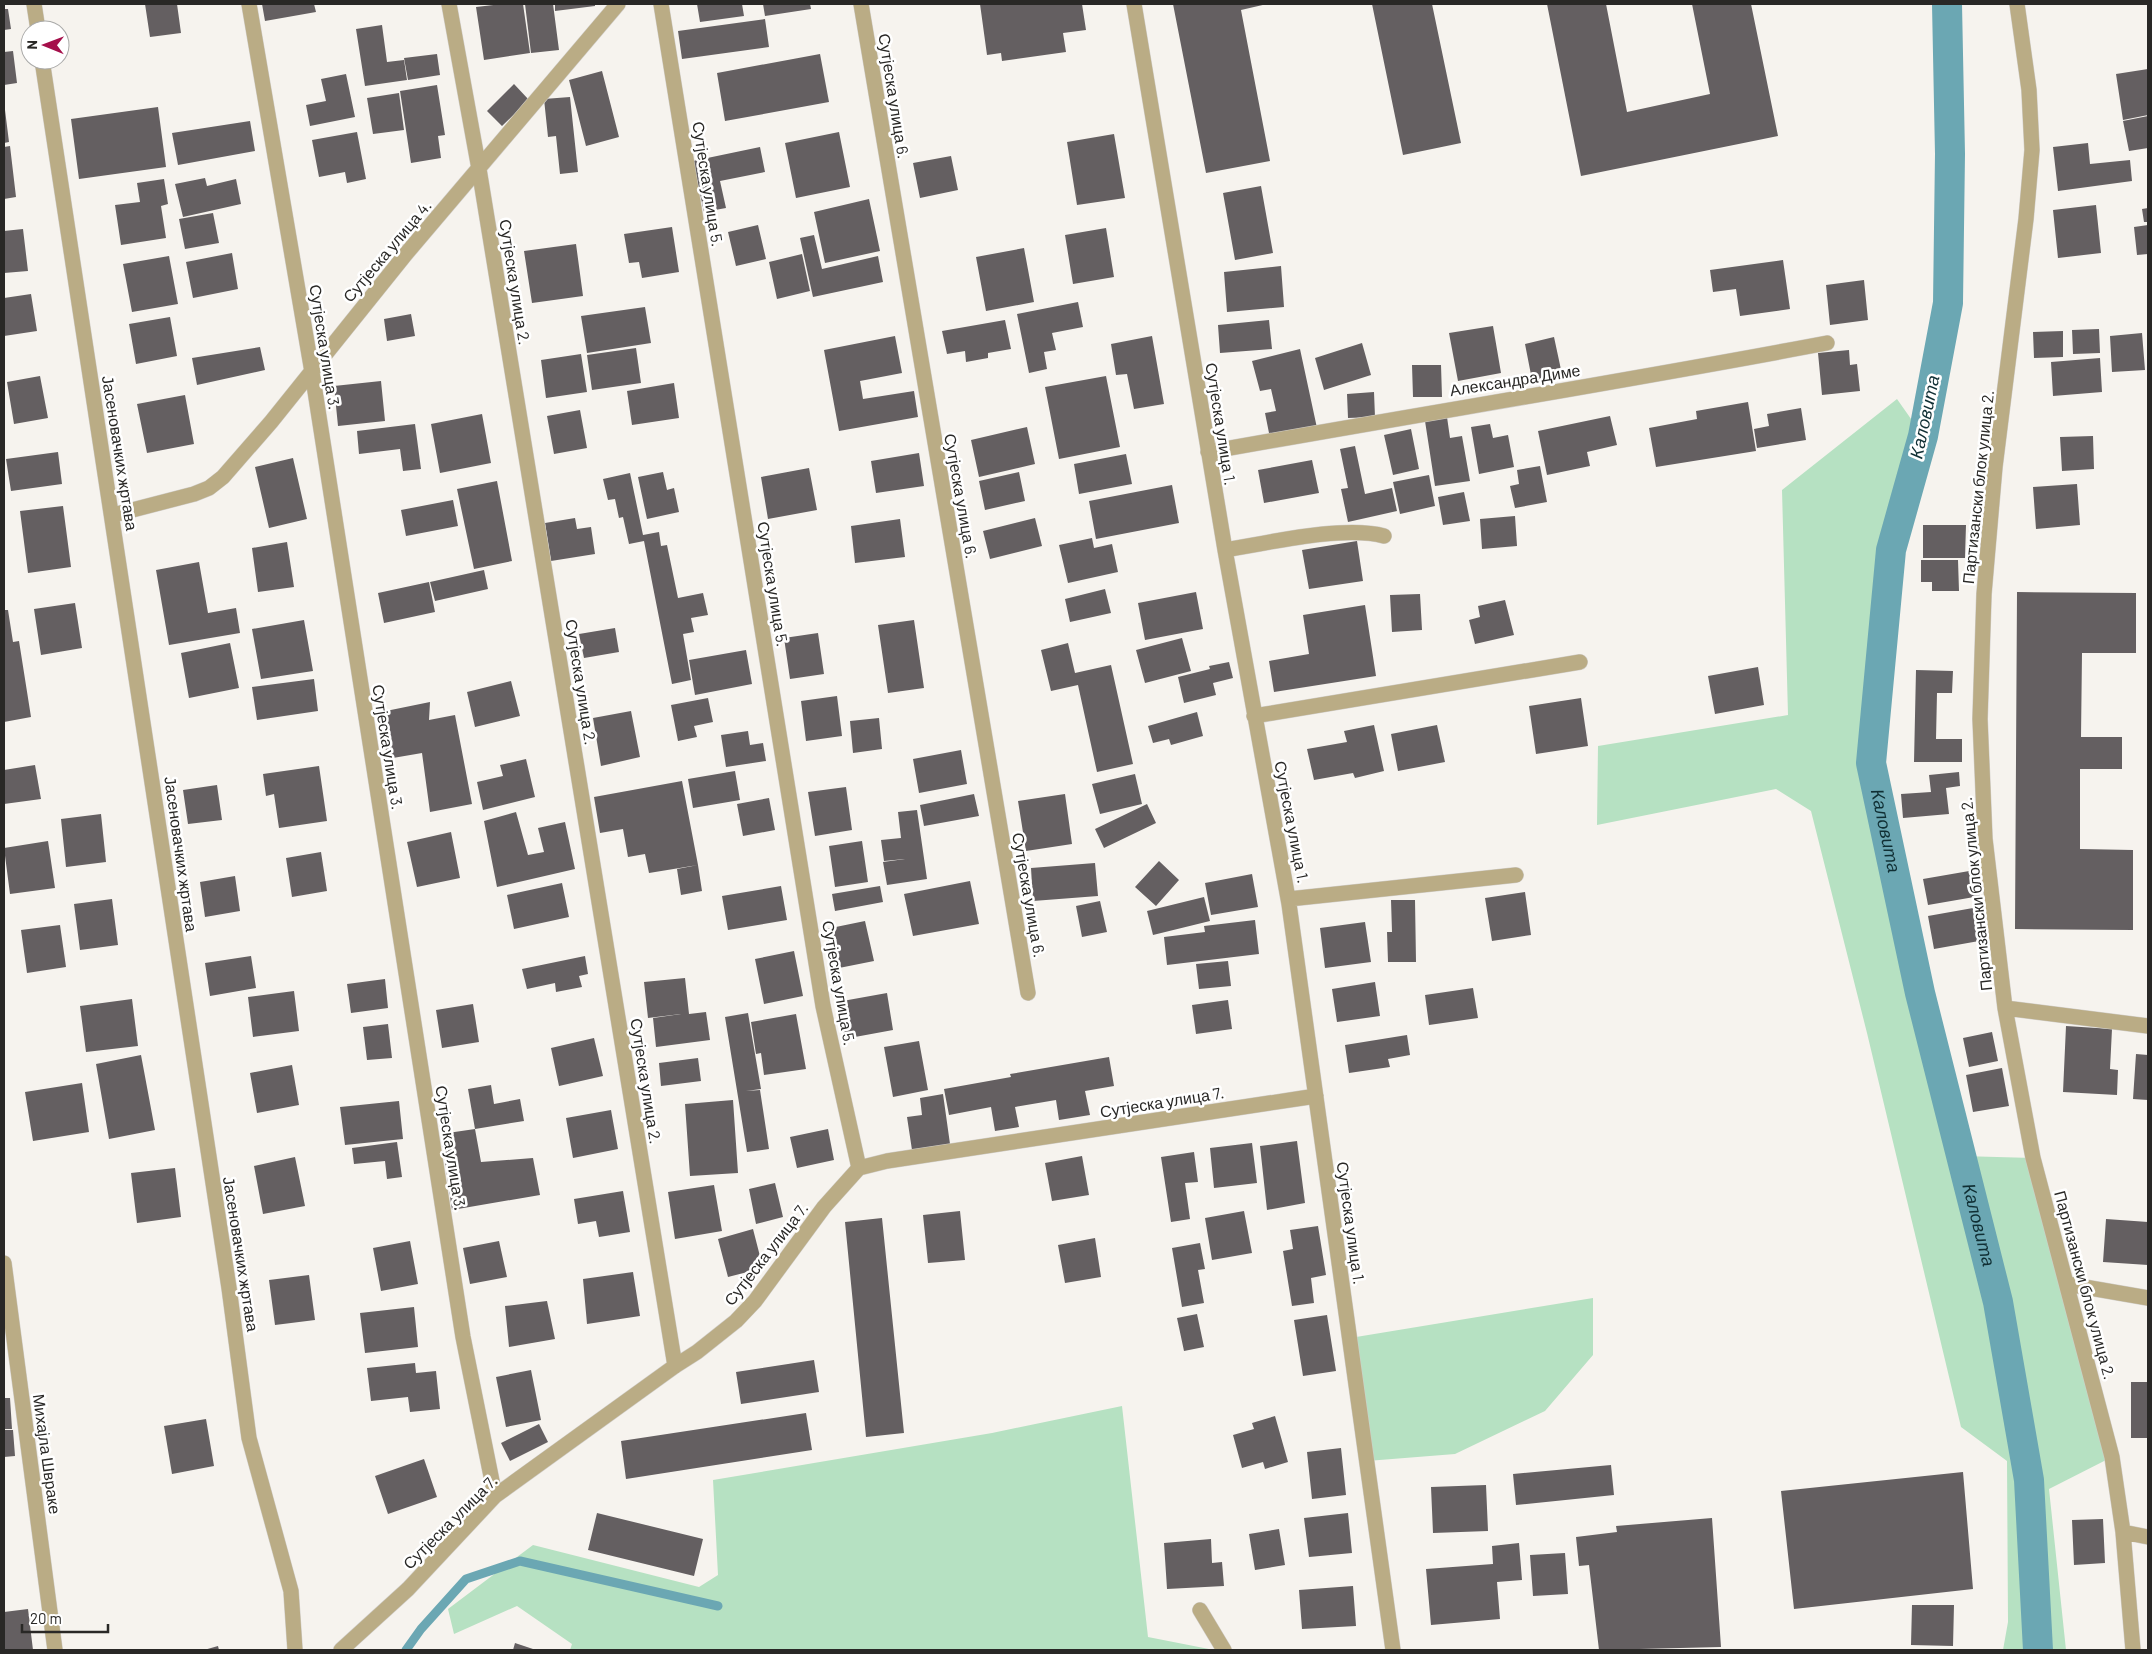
<svg xmlns="http://www.w3.org/2000/svg" width="2152" height="1654" viewBox="0 0 2152 1654" font-family="Barlow,sans-serif">
	<rect width="100%" height="100%" fill="#f6f3ee"/>
	<!-- green -->
	<path fill="#b6e1c2" d="M1897 399 1923 436 1891 550 1871 763 1928 1026 1961 1156 2033 1158 2112 1457 2049 1489 2066 1650H2003L2008 1622 2007 1461 1961 1427 1867 1033 1811 811 1776 789 1597 825 1598 746 1788 715 1782 490Z
		M1593 1298V1355L1545 1411 1455 1454 1367 1461 1350 1338Z
		M1122 1406 1148 1637 1214 1650H570L572 1644 517 1606 454 1634 448 1609 533 1545 699 1587 718 1575 713 1480 992 1433Z"/>
	<g fill="none" stroke-linecap="round" stroke-linejoin="round">
		<!-- stream -->
		<path stroke="#6ba7b3" stroke-width="9" d="M406 1650 421 1629 466 1579 520 1561 718 1606"/>
		<!-- canal -->
		<path stroke="#6ba7b3" stroke-width="30" id="s1" d="M1947 4 1950 154 1948 303 1923 436 1891 550 1871 763 1920 993 1998 1302 2029 1480 2038 1650"/>
	</g>
	<!-- building -->
	<path fill="#645f61" d="M145 4H177L181 33 150 37Z
		M262 4H314L316 12 265 21Z
		M502 4H523L530 53 484 60 476 7Z
		M525 4H553L559 50 531 53Z
		M555 4H595V6L555 11Z
		M697 4H742L744 16 700 22Z
		M763 4H810L811 9 765 16Z
		M980 4H1082L1086 30 1063 33 1066 52 1002 61 1001 53 987 55Z
		M1173 4H1267L1241 10 1270 161 1206 173Z
		M1372 4H1432L1461 143 1403 155Z
		M1547 4H1606L1627 112 1710 94 1692 4H1751L1778 136 1581 176Z
		M4 9H8L11 29 4 30Z
		M765 19 769 47 682 59 678 31Z
		M382 25 387 62 404 60 407 80 365 86 356 29Z
		M13 51 17 83 4 85V52Z
		M437 54 440 75 408 80 404 58Z
		M820 54 829 102 725 121 717 73Z
		M2148 69V115L2123 120 2116 74Z
		M602 71 619 137 586 146 569 80Z
		M346 74 355 117 310 126 306 105 326 101 321 79Z
		M514 84 529 100 502 126 487 111Z
		M437 85 445 135 438 136 441 158 411 163 400 91Z
		M399 93 404 130 373 134 367 98Z
		M570 97 578 172 560 174 556 136 548 137 544 99Z
		M4 102 9 142 4 143Z
		M158 107 166 167 79 179 71 119Z
		M2148 116V148L2129 151 2123 121Z
		M250 121 255 151 178 165 172 133Z
		M357 132 366 179 347 183 345 172 319 177 312 140Z
		M839 132 850 187 796 198 785 143Z
		M1114 134 1125 198 1077 205 1067 142Z
		M2088 143 2090 164 2130 160 2132 181 2058 191 2053 147Z
		M10 146 16 197 4 199V147Z
		M760 147 765 172 720 181 726 208 704 212 693 161Z
		M951 156 958 190 920 198 913 163Z
		M205 178 207 186 236 179 241 204 183 217 175 184Z
		M164 179 168 204 161 206 166 238 121 245 115 205 140 202 137 183Z
		M1261 186 1273 253 1235 260 1223 193Z
		M869 199 880 251 825 263 814 212Z
		M2096 205 2101 253 2058 258 2053 210Z
		M2148 208V222H2144L2142 209Z
		M213 213 219 243 185 249 179 219Z
		M758 225 766 259 736 266 728 232Z
		M2148 225V254L2137 255 2134 227Z
		M672 227 679 272 642 278 639 262 629 263 624 234Z
		M1106 228 1114 277 1073 284 1065 235Z
		M23 229 28 271 4 273V231Z
		M814 235 822 269 878 256 883 282 813 297 800 238Z
		M576 244 583 296 532 303 524 251Z
		M1024 248 1034 302 986 311 976 257Z
		M232 253 238 289 193 298 186 262Z
		M802 254 810 291 777 299 769 262Z
		M169 256 178 304 132 312 123 264Z
		M1783 260 1790 309 1740 316 1736 289 1713 292 1710 270Z
		M1281 266 1284 307 1227 312 1224 272Z
		M1864 280 1868 320 1830 325 1826 285Z
		M31 294 37 331 4 336V298Z
		M1078 302 1083 327 1052 333 1056 350 1044 352 1047 369 1029 373 1017 314Z
		M645 307 651 343 587 353 581 316Z
		M411 314 415 336 387 341 384 319Z
		M170 317 177 356 136 364 129 324Z
		M1005 320 1011 349 988 353V358L966 362 965 351 947 354 942 331Z
		M1269 320 1272 349 1220 353 1218 325Z
		M1493 326 1501 373 1458 381 1449 333Z
		M2099 329 2100 353 2073 354 2072 330Z
		M2063 331V357L2034 358 2033 332Z
		M2142 333 2145 370 2112 372 2110 336Z
		M895 336 902 373 860 381 863 399 914 391 918 417 839 431 824 350Z
		M1152 336 1164 404 1134 409 1127 374 1116 375 1111 344Z
		M1554 337 1563 379 1533 385 1525 344Z
		M1362 343 1371 375 1324 390 1315 358Z
		M260 347 265 370 197 385 192 358Z
		M636 348 641 383 592 390 587 355Z
		M1300 349 1317 428 1270 438 1265 413 1276 411 1271 389 1260 391 1252 361Z
		M1849 350 1850 365 1857 364 1860 391 1822 395 1818 353Z
		M581 354 587 392 546 398 541 360Z
		M2100 358 2102 392 2053 396 2051 362Z
		M1412 365H1441L1442 397H1413Z
		M40 376 48 418 14 424 7 382Z
		M1106 376 1120 447 1059 459 1045 387Z
		M381 381 385 421 338 426 334 386Z
		M674 383 679 418 632 425 627 391Z
		M1374 392 1375 417 1348 418 1347 394Z
		M185 395 194 444 147 453 137 404Z
		M1748 402 1756 451 1656 467 1649 428 1697 419 1696 411Z
		M1801 408 1806 440 1757 448 1754 429 1769 426 1767 414Z
		M580 410 587 448 554 454 547 416Z
		M482 414 491 463 440 473 431 424Z
		M1610 416 1617 445 1587 452 1590 466 1547 475 1538 431Z
		M1447 417 1450 438 1462 436 1470 481 1435 486 1425 421Z
		M415 424 421 469 403 471 400 449 359 454 357 431Z
		M1490 424 1493 438 1508 435 1514 467 1479 474 1471 427Z
		M1027 427 1035 464 979 477 971 440Z
		M1411 429 1419 469 1393 475 1384 435Z
		M2093 436 2094 469 2062 471 2060 437Z
		M1355 446 1365 494 1392 488 1397 511 1348 522 1341 489 1348 488 1340 449Z
		M58 452 62 484 11 491 6 459Z
		M919 453 924 486 876 493 871 461Z
		M1126 454 1132 484 1079 494 1074 464Z
		M293 458 307 519 269 528 255 467Z
		M1312 460 1319 493 1264 503 1258 470Z
		M1540 466 1547 502 1515 508 1510 486 1519 484 1517 470Z
		M809 468 817 510 768 519 761 477Z
		M663 472 667 490 674 488 679 512 647 519 638 477Z
		M1019 472 1025 501 985 510 979 481Z
		M630 473 643 535 659 532 661 546 667 545 678 598 703 593 708 615 691 618 694 632 683 634 691 680 672 684 644 541 629 544 623 517 619 518 615 499 608 500 603 479Z
		M1429 475 1435 506 1400 514 1393 482Z
		M497 481 512 561 474 569 457 489Z
		M2077 484 2080 525 2036 529 2033 487Z
		M1172 485 1179 523 1096 539 1089 501Z
		M1464 492 1470 521 1443 525 1438 497Z
		M453 500 458 526 406 536 401 510Z
		M63 506 71 567 28 573 20 511Z
		M1515 516 1517 546 1482 549 1480 519Z
		M575 518 577 529 591 527 595 554 551 561 545 523Z
		M1035 518 1042 546 990 559 983 531Z
		M900 519 905 557 855 563 851 526Z
		M1923 525H1966L1965 558H1923Z
		M1092 538 1094 548 1112 544 1118 572 1068 583 1059 545Z
		M1357 541 1363 581 1309 589 1302 550Z
		M287 542 294 587 258 592 252 548Z
		M1921 560H1958L1959 591H1932V582H1921Z
		M199 562 208 613 236 608 240 633 169 645 156 570Z
		M484 570 488 589 435 601 430 582Z
		M429 582 435 612 384 623 378 593Z
		M1105 589 1111 613 1070 622 1065 599Z
		M1196 592 1203 629 1145 640 1138 603Z
		M2017 592 2136 593V653H2082L2081 737H2122V769H2080V849L2133 850V930L2015 929Z
		M1420 594 1422 630 1392 632 1390 595Z
		M1505 600 1514 635 1475 644 1469 620 1480 617 1478 606Z
		M75 603 82 648 41 655 34 609Z
		M1365 605 1376 676 1274 692 1269 661 1309 654 1303 615Z
		M4 610H8L13 642 19 641 31 717 4 722Z
		M304 620 313 671 261 679 252 629Z
		M914 620 924 688 888 693 878 625Z
		M615 628 619 652 584 658 579 634Z
		M818 633 824 674 790 679 784 638Z
		M1182 638 1191 671 1145 683 1136 650Z
		M230 643 239 688 189 698 181 653Z
		M1068 643 1075 673 1111 665 1133 764 1097 772 1078 685 1051 691 1041 650Z
		M746 650 752 684 695 695 689 660Z
		M1229 662 1233 678 1213 683 1216 695 1184 703 1178 677 1210 669 1209 666Z
		M1758 667 1764 705 1715 714 1708 676Z
		M1916 670 1953 671 1952 693H1937L1936 739H1962V762H1914Z
		M314 679 318 711 257 720 252 687Z
		M511 681 520 716 475 727 467 692Z
		M837 696 842 736 806 741 801 701Z
		M708 698 713 722 694 726 697 737 678 741 671 705Z
		M1581 698 1588 746 1536 754 1529 706Z
		M430 702 429 720 455 715 472 804 430 812 422 753 387 759 381 712Z
		M631 711 640 757 601 766 593 718Z
		M1197 712 1203 736 1171 745 1169 739 1153 743 1148 726Z
		M879 718 882 749 853 753 850 721Z
		M1374 725 1384 771 1355 778 1353 773 1314 780 1307 749 1347 742 1344 731Z
		M1437 725 1445 762 1398 771 1391 734Z
		M748 731 750 745 763 743 766 761 726 767 721 735Z
		M961 750 967 784 919 793 913 759Z
		M526 759 535 797 483 810 477 782 503 776 500 765Z
		M35 765 41 799 4 804V770Z
		M319 766 327 821 279 828 274 794 266 796 263 774Z
		M735 771 740 800 693 808 688 779Z
		M1959 772 1960 786 1946 788 1949 814 1903 818 1901 794 1931 792 1929 775Z
		M1135 774 1142 804 1100 814 1092 784Z
		M682 781 698 865 649 873 645 854 628 857 623 829 600 833 594 797Z
		M217 785 222 820 188 824 183 790Z
		M846 787 852 830 815 836 808 792Z
		M974 794 979 816 924 826 920 805Z
		M1065 794 1072 844 1026 851 1018 801Z
		M769 798 775 830 743 836 737 804Z
		M1147 804 1156 823 1104 848 1095 829Z
		M917 810 927 879 887 885 883 862 905 859 884 861 881 840 901 838 898 812Z
		M516 812 528 855 544 852 538 828 565 822 575 869 497 887 484 821Z
		M101 814 106 862 66 867 61 819Z
		M451 832 460 878 417 887 407 842Z
		M48 841 55 888 10 894 4 848Z
		M862 841 868 882 835 887 829 846Z
		M321 852 327 891 292 897 286 858Z
		M1159 861 1179 880 1156 906 1135 887Z
		M1095 863 1098 896 1033 901 1031 868Z
		M698 865 702 891 681 895 677 869Z
		M1975 870 1980 896 1928 905 1923 879Z
		M1252 874 1258 907 1211 915 1205 883Z
		M235 876 240 911 205 917 200 882Z
		M970 881 979 924 913 936 904 894Z
		M562 883 569 917 514 929 507 895Z
		M781 886 787 920 728 930 722 896Z
		M880 886 883 902 835 911 832 894Z
		M1525 892 1531 935 1492 941 1485 898Z
		M1204 897 1210 921 1153 935 1147 911Z
		M112 899 118 945 80 950 74 904Z
		M1391 900H1415L1416 962H1388L1387 932H1392Z
		M1100 901 1107 932 1082 937 1076 906Z
		M1973 908 1979 941 1934 949 1928 916Z
		M1255 920 1259 954 1167 965 1164 937 1205 932 1204 926Z
		M865 921 874 961 834 969 826 929Z
		M1365 922 1371 962 1325 968 1320 928Z
		M60 925 66 967 27 973 21 930Z
		M794 951 803 996 764 1004 755 959Z
		M251 956 256 988 210 996 205 963Z
		M585 956 588 974 579 976 582 987 556 992 555 983 527 989 522 969Z
		M1228 961 1231 986 1199 989 1196 964Z
		M685 978 689 1014 706 1012 710 1040 656 1047 653 1018 681 1014 648 1018 644 982Z
		M385 979 388 1008 351 1013 347 984Z
		M1375 982 1380 1016 1337 1022 1332 989Z
		M1473 988 1478 1018 1429 1025 1425 995Z
		M294 991 299 1031 253 1037 248 997Z
		M887 993 893 1030 844 1039 837 1002Z
		M132 999 138 1046 86 1052 80 1006Z
		M1228 1000 1232 1029 1196 1034 1192 1005Z
		M473 1004 479 1042 442 1048 436 1010Z
		M748 1013 761 1089 746 1091 760 1090 769 1149 747 1152 725 1017Z
		M796 1014 806 1069 764 1075 761 1053 756 1054 751 1022Z
		M388 1024 392 1058 367 1060 363 1027Z
		M2066 1026 2112 1029 2110 1069 2118 1070 2117 1095 2063 1092Z
		M1992 1032 1998 1061 1969 1067 1963 1038Z
		M1407 1035 1410 1055 1388 1059 1390 1067 1349 1073 1345 1045Z
		M594 1038 603 1076 559 1086 551 1048Z
		M919 1041 928 1090 893 1097 884 1047Z
		M2136 1054 2148 1055V1100L2133 1099Z
		M141 1055 155 1130 109 1139 96 1064Z
		M1109 1057 1114 1086 1085 1091 1090 1115 1059 1120 1056 1100 1015 1107 1019 1127 995 1131 991 1107 949 1115 944 1089 1011 1077 1010 1074Z
		M698 1058 701 1081 661 1086 659 1063Z
		M292 1065 299 1105 257 1113 250 1073Z
		M2002 1068 2009 1106 1973 1112 1966 1075Z
		M82 1083 89 1132 33 1141 25 1092Z
		M491 1085 494 1104 520 1099 524 1121 475 1129 468 1089Z
		M943 1094 950 1144 912 1150 907 1117 922 1115 920 1098Z
		M733 1100 738 1173 690 1176 685 1104Z
		M399 1101 403 1139 345 1145 340 1107Z
		M611 1110 618 1149 573 1158 566 1118Z
		M475 1129 481 1162 533 1158 540 1195 452 1210 441 1134Z
		M828 1129 834 1160 797 1168 790 1137Z
		M1297 1141 1305 1203 1267 1210 1260 1146Z
		M397 1142 402 1177 387 1179 385 1161 354 1164 352 1148Z
		M1252 1143 1257 1183 1214 1188 1210 1148Z
		M1194 1152 1198 1182 1185 1183 1190 1219 1171 1222 1161 1157Z
		M1082 1156 1089 1195 1052 1201 1045 1163Z
		M295 1157 305 1206 263 1214 254 1166Z
		M175 1168 181 1217 137 1223 131 1173Z
		M775 1183 783 1217 756 1224 749 1189Z
		M714 1185 722 1231 675 1239 668 1192Z
		M623 1191 630 1232 599 1237 596 1221 578 1224 574 1199Z
		M960 1211 965 1260 928 1263 923 1215Z
		M1244 1211 1252 1253 1212 1260 1205 1218Z
		M882 1218 904 1433 866 1437 845 1222Z
		M2106 1219 2148 1222V1265L2103 1262Z
		M1318 1226 1326 1275 1311 1278 1314 1303 1292 1306 1283 1251 1293 1249 1290 1230Z
		M753 1229 763 1268 728 1277 718 1239Z
		M1095 1238 1101 1277 1065 1283 1058 1245Z
		M410 1241 418 1284 381 1291 373 1248Z
		M499 1241 507 1277 470 1284 463 1248Z
		M1200 1243 1205 1269 1198 1270 1204 1303 1182 1307 1172 1248Z
		M633 1272 640 1316 587 1324 583 1279Z
		M309 1275 315 1320 275 1325 269 1280Z
		M547 1301 555 1339 509 1347 505 1306Z
		M414 1307 418 1347 365 1353 360 1313Z
		M1197 1314 1204 1347 1184 1351 1177 1318Z
		M1327 1315 1336 1371 1303 1376 1294 1320Z
		M814 1360 819 1392 741 1404 736 1372Z
		M415 1363 416 1373 436 1371 440 1409 410 1412 408 1397 371 1401 367 1368Z
		M531 1370 541 1420 506 1427 496 1377Z
		M2131 1382H2148V1438H2131Z
		M4 1398H10L12 1429H4Z
		M806 1413 812 1450 626 1479 621 1441Z
		M1275 1416 1288 1462 1265 1469 1263 1462 1242 1468 1233 1435 1254 1429 1252 1423Z
		M206 1419 214 1466 172 1474 164 1426Z
		M539 1424 548 1442 510 1461 501 1443Z
		M4 1430H13L15 1456 4 1457Z
		M1341 1448 1346 1495 1312 1499 1307 1452Z
		M424 1459 437 1497 388 1514 375 1476Z
		M1611 1465 1614 1495 1516 1505 1513 1474Z
		M1963 1472 1973 1589 1794 1609 1781 1491Z
		M1486 1485 1488 1531 1433 1533 1431 1487Z
		M597 1513 703 1539 694 1576 588 1550Z
		M1348 1513 1352 1553 1309 1557 1304 1518Z
		M1712 1518 1721 1647 1599 1650 1589 1565 1579 1566 1576 1537 1617 1532 1616 1526Z
		M2103 1519 2105 1563 2074 1565 2072 1520Z
		M1279 1529 1285 1565 1255 1570 1249 1534Z
		M1211 1539 1212 1563 1222 1562 1224 1586 1167 1589 1164 1543Z
		M1519 1543 1522 1580 1497 1582 1500 1619 1431 1625 1426 1569 1493 1564 1492 1546Z
		M1565 1553 1568 1594 1533 1596 1530 1555Z
		M1353 1586 1356 1626 1302 1629 1299 1590Z
		M1912 1605H1954L1953 1646 1911 1645Z
		M28 1609 33 1650H4V1612Z
		M515 1643 536 1650H513Z
		M218 1646 219 1650H204Z"/>
	<g fill="none" stroke-linecap="round" stroke-linejoin="round">
		<!-- minor casing -->
		<g stroke="#d1ceca" stroke-width="16">
			<path id="minor" d="M34 4 38 30
				M249 4 312 372 463 1337 495 1496
				M449 4 479 169 675 1366
				M661 4 823 1006 859 1168
				M861 4 1028 993
				M1134 4 1225 550 1289 904 1393 1650
				M2017 4 2029 90 2032 150 2026 219 1995 467 1984 594 1980 719 1985 839 2005 1008 2033 1158 2112 1457 2123 1532 2133 1650
				M42 60 229 1288 249 1438 291 1591 295 1650
				M1208 452C1414 415 1621 382 1827 343
				M113 515 194 494 209 488 223 477 271 422 405 255 618 4
				M1225 550C1268 543 1344 525 1384 536
				M1254 716 1580 662
				M1289 899 1516 875
				M2005 1008 2148 1026
				M4 1263 55 1650
				M2067 1284 2148 1298
				M2123 1532 2148 1537
				M1200 1610 1224 1650
				M341 1650 408 1589 495 1496 675 1366 697 1352 736 1321 755 1301 824 1207 859 1168 887 1161 1316 1096"/>
		</g>
		<!-- minor -->
		<use href="#minor" stroke="#baac85" stroke-width="15"/>
	</g>
	<g text-anchor="middle" stroke-width="5" stroke-linejoin="round" paint-order="stroke">
		<!-- street labels -->
		<g font-size="16" fill="#292826" stroke="#fff">
			<text transform="translate(894 96) rotate(81)" y="6">Сутјеска улица 6.</text>
			<text transform="translate(708 184) rotate(81)" y="6">Сутјеска улица 5.</text>
			<text transform="translate(387 251) rotate(-50)" y="6">Сутјеска улица 4.</text>
			<text transform="translate(515 282) rotate(81)" y="6">Сутјеска улица 2.</text>
			<text transform="translate(325 347) rotate(81)" y="6">Сутјеска улица 3.</text>
			<text transform="translate(1515 380) rotate(-9)" y="6">Александра Диме</text>
			<text transform="translate(1221 424) rotate(81)" y="6">Сутјеска улица 1.</text>
			<text transform="translate(120 453) rotate(81)" y="6">Јасеновачких жртава</text>
			<text transform="translate(1978 487) rotate(-84)" y="6">Партизански блок улица 2.</text>
			<text transform="translate(961 496) rotate(80)" y="6">Сутјеска улица 6.</text>
			<text transform="translate(773 584) rotate(81)" y="6">Сутјеска улица 5.</text>
			<text transform="translate(581 682) rotate(81)" y="6">Сутјеска улица 2.</text>
			<text transform="translate(388 747) rotate(81)" y="6">Сутјеска улица 3.</text>
			<text transform="translate(1292 822) rotate(79)" y="6">Сутјеска улица 1.</text>
			<text transform="translate(181 854) rotate(82)" y="6">Јасеновачких жртава</text>
			<text transform="translate(1976 894) rotate(-96)" y="6">Партизански блок улица 2.</text>
			<text transform="translate(1029 895) rotate(80)" y="6">Сутјеска улица 6.</text>
			<text transform="translate(839 983) rotate(80)" y="6">Сутјеска улица 5.</text>
			<text transform="translate(646 1081) rotate(81)" y="6">Сутјеска улица 2.</text>
			<text transform="translate(1162 1102) rotate(-9)" y="6">Сутјеска улица 7.</text>
			<text transform="translate(451 1148) rotate(81)" y="6">Сутјеска улица 3.</text>
			<text transform="translate(1351 1223) rotate(82)" y="6">Сутјеска улица 1.</text>
			<text transform="translate(241 1254) rotate(81)" y="6">Јасеновачких жртава</text>
			<text transform="translate(766 1254) rotate(-52)" y="6">Сутјеска улица 7.</text>
			<text transform="translate(2085 1285) rotate(75)" y="6">Партизански блок улица 2.</text>
			<text transform="translate(47 1454) rotate(82)" y="6">Михајла Швраке</text>
			<text transform="translate(450 1522) rotate(-45)" y="6">Сутјеска улица 7.</text>
		</g>
		<!-- water labels -->
		<g font-size="18" font-style="italic" fill="#102f34" stroke="#fff">
			<text transform="translate(1925 417) rotate(-78)" y="6">Каловита</text>
			<text dy="6" stroke="none"><textPath href="#s1" startOffset="836">Каловита</textPath></text>
			<text dy="6" stroke="none"><textPath href="#s1" startOffset="1241">Каловита</textPath></text>
		</g>
	</g>
	<!-- border -->
	<rect width="2152" height="1654" fill="none" stroke="#292826" stroke-width="10"/>
	<!-- north arrow -->
	<g transform="translate(45 45) rotate(271)"><circle r="24" fill="#ffffff" stroke="#a9a9a8"/>
	<path d="M0-4L9 19L0 12L-9 19Z" fill="#a50f4a"/>
	<text y="-8" font-size="14" font-weight="bold" text-anchor="middle" fill="#292826">N</text>
	</g>
	<!-- scale -->
	<path d="M22 1624v8h86v-8" fill="none" stroke="#292826" stroke-width="2.5"/>
	<text x="30" y="1624" font-size="15" fill="#292826" stroke="#ffffff" stroke-width="4" paint-order="stroke">20 m</text>
</svg>
